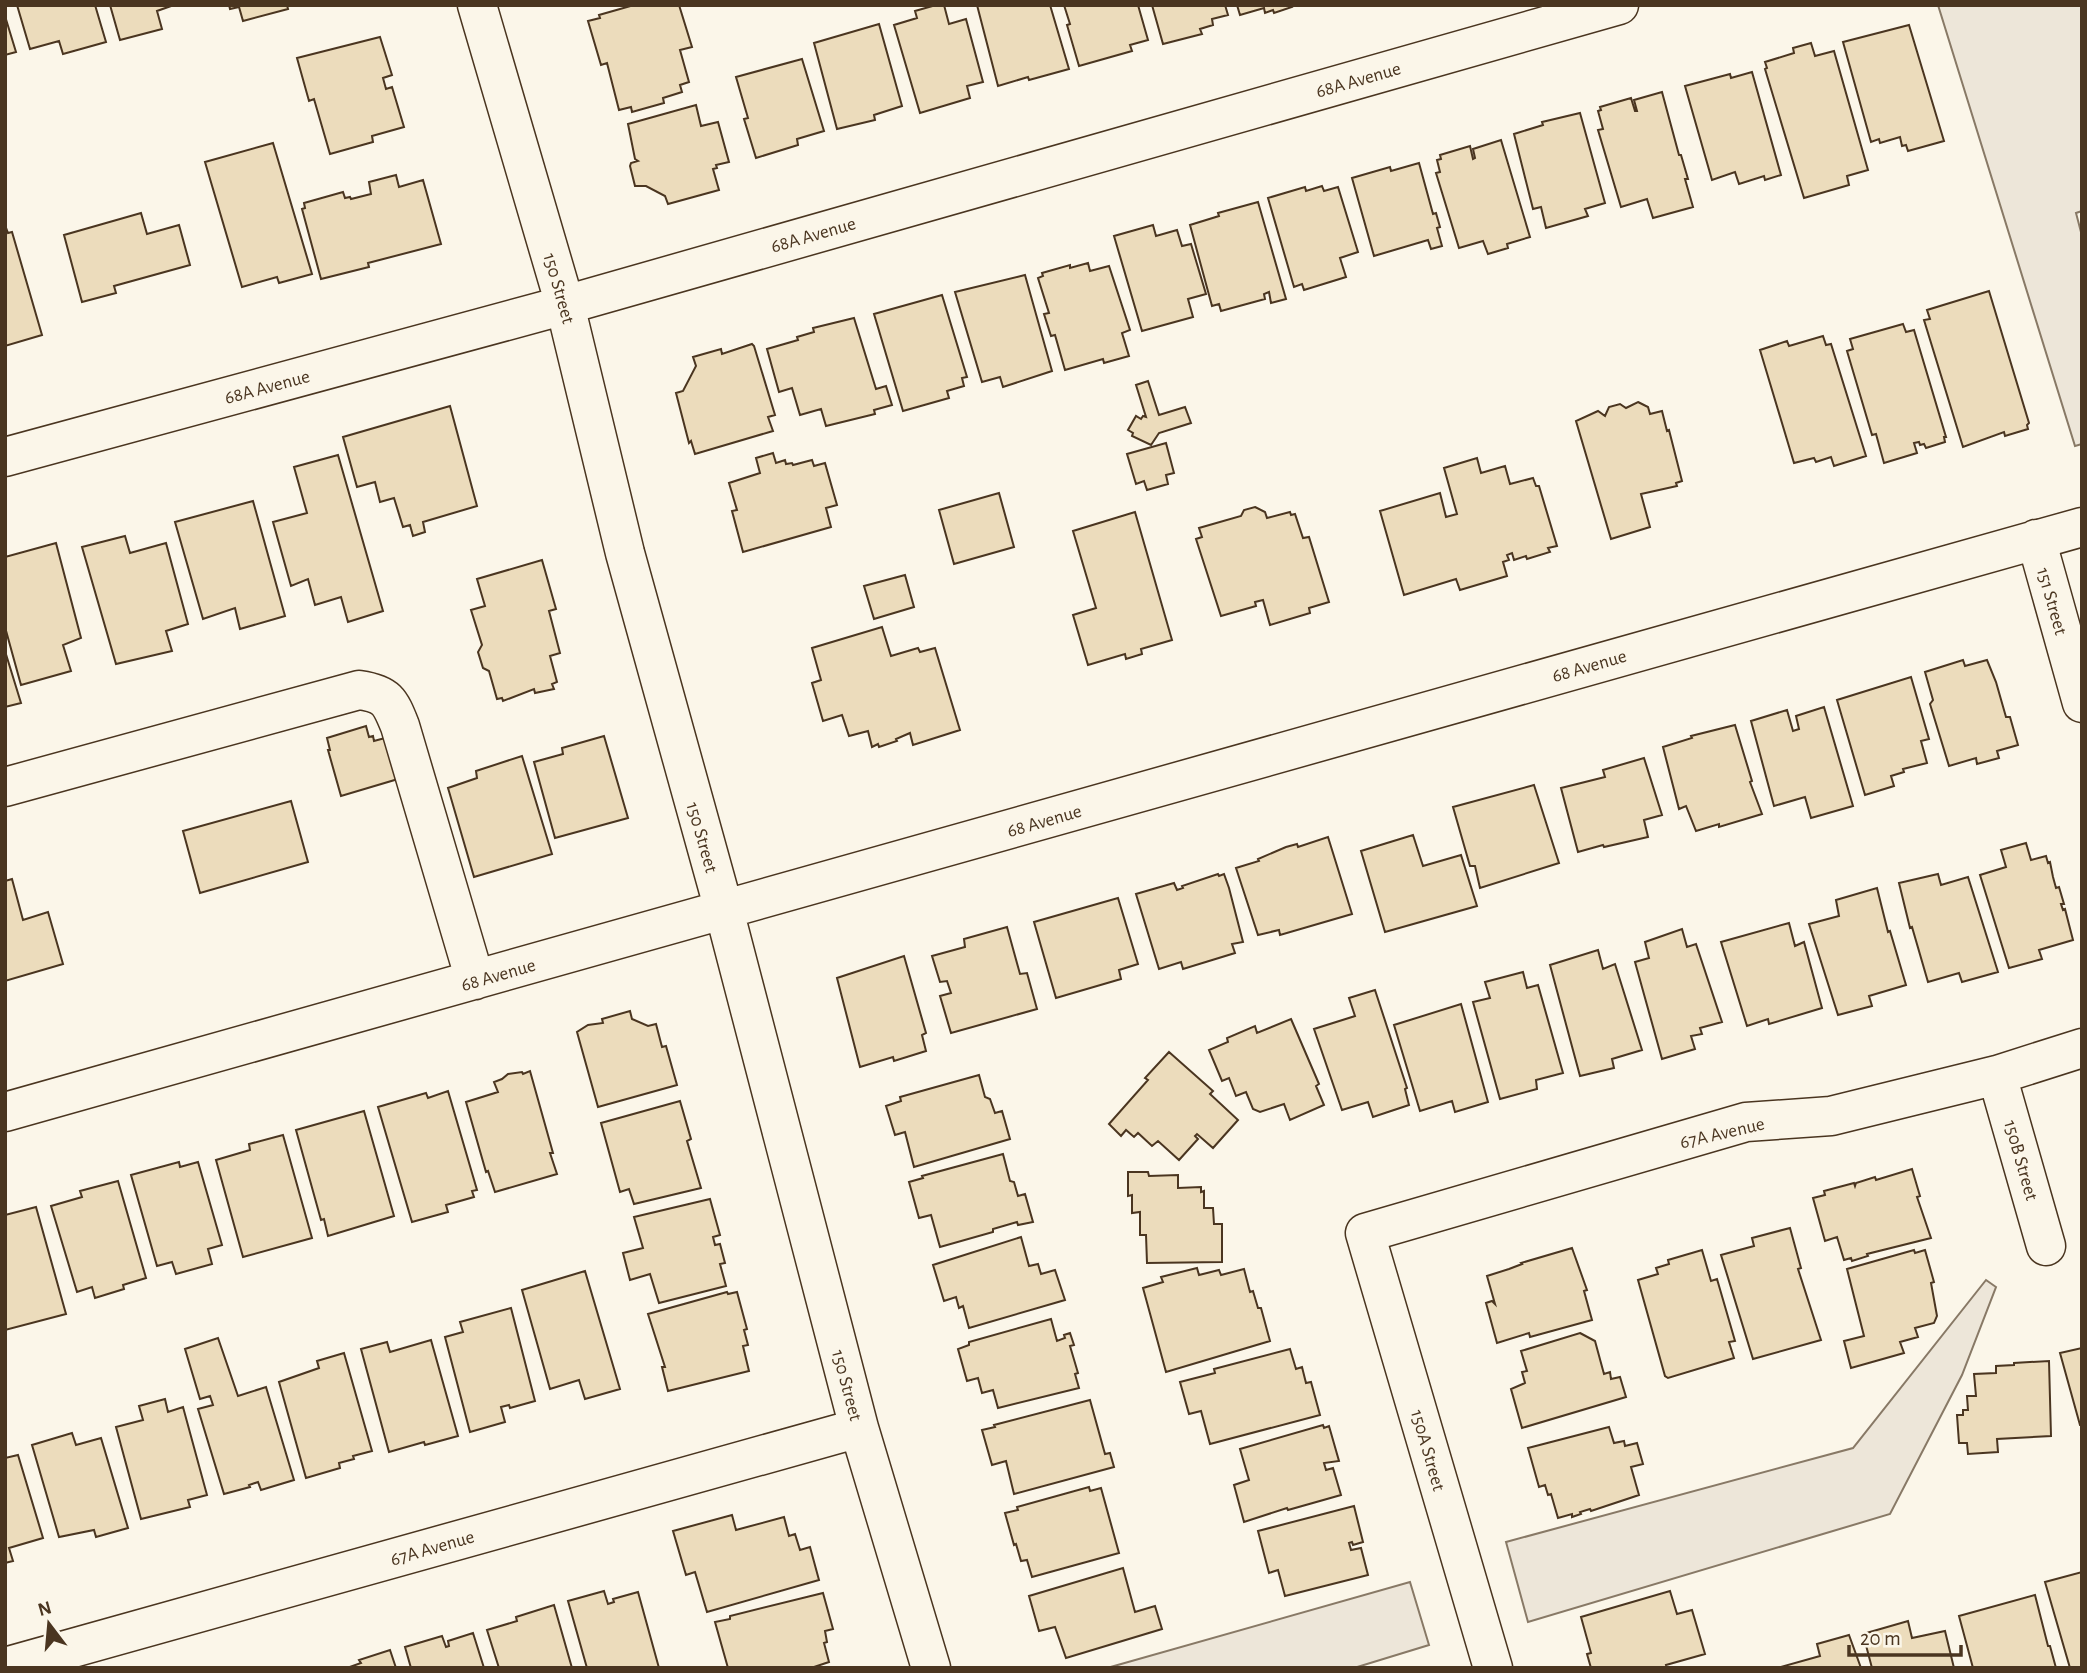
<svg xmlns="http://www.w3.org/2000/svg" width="2087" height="1673" viewBox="0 0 2087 1673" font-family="'Alegreya Sans',sans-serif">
	<rect width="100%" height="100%" fill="#fbf6e9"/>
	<!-- green -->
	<path fill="#ede6d9" stroke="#887966" stroke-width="2" d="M1938 5H2082V211L2076 213 2082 236V444L2075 446Z
		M1986 1280 1996 1287 1962 1375 1890 1514 1528 1622 1506 1542 1853 1448Z
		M1410 1582 1429 1645 1354 1668H1107Z"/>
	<!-- building -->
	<path fill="#ecdcbc" stroke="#4a3520" stroke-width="2" d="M17 5H95L106 42 63 54 59 41 30 49Z
		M110 5H174L157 11 162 29 120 40Z
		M229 5H287L288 9 243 21 239 7 230 9Z
		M634 5H679L692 47 680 50 689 82 680 85 682 92 663 98 664 103 632 112 631 107 619 110 607 63 601 65 588 21 600 18 599 15Z
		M936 5H944L949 24 966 19 983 82 967 86 970 98 920 113 894 25 917 18 915 11Z
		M977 5H1050L1069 69 1029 80 1028 77 998 86Z
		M1064 5H1138L1148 40 1130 45 1132 51 1079 66 1067 25 1070 24Z
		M1152 5H1225L1228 15 1212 19 1213 25 1200 29 1202 34 1163 44Z
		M1237 5H1291L1292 7 1274 13 1273 10 1265 13 1264 8 1240 15Z
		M5 16 16 52 5 55Z
		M879 24 902 106 874 115 875 120 837 129 814 43Z
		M1909 25 1944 141 1908 151 1906 145 1902 146 1900 137 1880 143 1879 139 1871 142 1843 42Z
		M380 37 392 75 383 78 386 89 392 87 404 127 372 136 373 142 330 154 314 99 309 101 297 58Z
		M1811 43 1815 56 1834 51 1868 170 1847 176 1849 185 1804 198 1765 69 1767 68 1765 62 1794 53 1793 48Z
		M802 59 824 131 797 139 798 145 756 158 744 119 748 118 736 77Z
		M1752 72 1781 175 1765 180 1764 176 1739 184 1735 172 1712 180 1685 86 1730 74 1731 78Z
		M1662 92 1679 155H1681L1688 179H1685L1693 207 1653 218 1647 199 1621 207 1598 130 1603 129 1598 111 1601 110 1600 107 1631 98 1635 111H1637L1634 100Z
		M696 105 701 126 718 122 729 162 716 165 717 168 713 169 719 190 668 204 665 196 646 186H635L630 166 631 163 638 161 635 159 628 124Z
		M1580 113 1605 203 1585 209 1588 216 1546 228 1541 207 1533 209 1514 134 1543 125 1542 122Z
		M1501 140 1530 237 1507 244 1508 248 1488 254 1483 241 1459 248 1436 173 1440 172 1437 160 1441 159 1440 155 1470 146 1473 159 1475 158 1473 149Z
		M273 143 312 274 279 283 277 277 242 287 205 162Z
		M1419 163 1433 214 1436 213 1440 227 1437 228 1442 246 1431 249 1428 240 1374 256 1352 178 1390 167 1391 171Z
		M396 175 399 187 423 180 441 244 368 263 369 267 321 279 302 209 305 208 304 203 343 192 345 198 350 197 351 199 371 194 369 182Z
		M1322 186 1324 191 1338 187 1358 252 1340 258 1346 277 1304 290 1302 284 1294 287 1268 198 1305 187 1306 191Z
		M1258 202 1286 299 1271 303 1269 292 1264 294 1265 299 1221 311 1219 304 1212 306 1190 225 1219 216 1218 213Z
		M141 213 147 234 179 225 190 265 114 286 116 293 82 302 64 235Z
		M5 225 8 233 12 232 42 335 5 346Z
		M1153 225 1156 236 1177 230 1182 246 1191 244 1206 294 1188 299 1193 317 1142 331 1114 236Z
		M1088 263 1090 271 1109 266 1130 330 1122 333 1129 356 1104 363 1103 359 1065 370 1055 335 1051 336 1044 314 1049 313 1038 278 1043 276 1042 273 1070 265V268Z
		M1025 275 1052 371 1003 387 1000 377 982 382 955 292Z
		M1989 291 2029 423 2027 425 2028 429 2005 436 2004 432 1963 447 1924 320 1930 319 1927 310Z
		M942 295 967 377 962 378 964 386 947 391 949 398 903 411 874 314Z
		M854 318 876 389 886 386 892 405 874 410 875 414 826 426 821 409 800 415 792 388 779 392 767 349 798 340 797 337 814 332 813 328Z
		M1903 324 1906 332 1914 330 1946 437H1944L1945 442 1926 448 1924 444 1920 445 1919 442 1914 443 1917 453 1884 463 1876 434 1872 435 1847 351 1853 349 1850 339Z
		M1823 336 1826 345 1831 344 1866 456 1834 466 1831 457 1816 462 1814 458 1794 463 1760 350 1787 341 1789 346Z
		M752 344 754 346 775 415 768 417 773 431 695 454 691 441 689 443 676 393 683 391 696 366 693 357 721 349 722 354Z
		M1148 381 1159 415 1185 407 1191 423 1159 433 1151 445 1132 436 1133 433 1128 430 1136 416 1141 419 1143 416 1146 417 1136 385Z
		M1638 402 1648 407 1650 414 1662 411 1667 431 1669 430 1682 481 1676 483 1677 486 1641 494 1650 527 1611 539 1576 421 1598 411 1605 416 1609 407 1620 404 1626 408Z
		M450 406 477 506 423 522 425 532 413 536 410 525 403 527 394 498 380 502 375 482 357 487 343 437Z
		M1166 443 1174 473 1166 475 1168 484 1147 490 1144 481 1136 484 1127 454Z
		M773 453 776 463 785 460 786 464 792 463 793 465 812 460 814 466 825 463 837 505 826 508 831 527 743 552 732 511 737 510 729 483 760 473 756 458Z
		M338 455 383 611 348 622 341 597 315 605 308 579 291 586 273 522 307 513 294 467Z
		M1477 458 1481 473 1505 466 1510 484 1533 478 1536 486H1539L1557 546 1548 548 1550 552 1527 559 1526 556 1514 560 1512 553 1507 555 1509 560 1503 562 1507 576 1460 590 1456 579 1404 595 1380 511 1440 493 1446 517 1457 514 1444 468Z
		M999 493 1014 547 954 564 939 510Z
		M253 501 285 616 240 629 235 608 203 619 175 522Z
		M1255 507 1265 512 1267 518 1290 512 1291 515 1295 514 1303 538 1309 537 1329 602 1309 608 1310 613 1270 625 1263 600 1255 602 1256 606 1221 616 1196 539 1202 537 1199 528 1241 516 1244 510Z
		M1135 512 1172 640 1141 649 1142 654 1126 659 1125 654 1088 665 1073 615 1096 608 1073 531Z
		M125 536 130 553 166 543 188 624 166 631 172 651 116 664 82 547Z
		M56 543 81 638 63 645 71 671 21 685 5 627V557Z
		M542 560 556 609 549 611 560 653 550 656 557 682 552 684 554 689 535 693 534 689 503 701 502 698 497 699 489 671 483 668 478 652 482 645 471 610 485 606 477 579Z
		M905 575 914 607 874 619 864 586Z
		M882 627 891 656 918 648 920 652 935 648 960 730 913 745 910 733 896 739 897 741 879 747 878 744 872 747 868 731 849 736 842 715 823 721 812 683 821 680 812 648Z
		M5 651 21 703 5 707Z
		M1963 660 1965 666 1987 660 1996 682 2006 717H2010L2018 745 1997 751 1999 758 1977 764 1976 758 1949 766 1930 704 1933 700 1925 672Z
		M1911 677 1929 739 1921 741 1927 763 1903 769 1904 772 1891 776 1894 786 1865 795 1837 700Z
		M1824 707 1853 806 1811 818 1805 797 1774 806 1751 721 1787 710 1793 731 1799 729 1796 716Z
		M1735 725 1752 781 1750 782 1762 814 1719 827V824L1696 831 1686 806 1679 809 1663 747 1692 738 1691 736Z
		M366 726 369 737 373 736 374 741 385 738 398 779 341 796 328 750H330L327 738Z
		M604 736 628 818 555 838 534 762 563 754 562 748Z
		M522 756 552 854 474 877 448 788 477 778 476 771Z
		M1644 758 1662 815 1644 820 1648 837 1604 847 1603 845 1578 852 1561 788 1605 777 1603 770Z
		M1534 785 1559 863 1480 888 1475 866H1470L1453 807Z
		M291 801 308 862 200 893 183 831Z
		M1413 835 1423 866 1461 855 1477 906 1385 932 1361 851Z
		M1328 837 1352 914 1280 935 1279 930 1258 935 1236 868 1259 861 1258 859 1286 847 1297 844 1298 847Z
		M2026 843 2031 860 2046 856 2048 863 2050 862 2053 877 2056 888 2059 887 2064 904H2061L2063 910 2065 909 2073 940 2039 950 2042 959 2009 968 1980 875 2006 867 2001 850Z
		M1218 874 1219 876 1224 874 1229 888 1243 942 1232 944 1235 953 1183 969 1181 962 1159 969 1136 894 1174 883 1177 890 1183 888 1182 886Z
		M1938 874 1941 885 1968 877 1998 972 1962 982 1959 973 1928 982 1912 927 1910 928 1899 883Z
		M12 879 23 920 48 912 63 964 5 981V881Z
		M1877 888 1888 932 1890 931 1906 985 1869 996 1872 1006 1838 1015 1809 924 1839 916 1836 900Z
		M1118 898 1138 964 1119 970 1121 979 1056 998 1034 922Z
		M1789 923 1795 946 1804 942 1822 1008 1769 1024 1768 1019 1747 1026 1721 942Z
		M1007 927 1020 974 1027 973 1037 1009 951 1033 940 996 951 993 947 981 940 982 932 956 965 947 964 939Z
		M1682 929 1687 947 1696 944 1722 1022 1700 1028 1702 1034 1691 1036 1695 1049 1662 1059 1635 962 1649 958 1645 942Z
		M1598 950 1603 969 1615 964 1642 1050 1612 1059 1614 1068 1580 1076 1550 965Z
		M904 956 926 1033 922 1035 926 1051 894 1061 893 1057 860 1067 837 978Z
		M1523 972 1527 988 1538 985 1563 1073 1536 1080 1537 1089 1500 1099 1473 1002 1490 998 1485 982Z
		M1375 990 1407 1088 1405 1089 1409 1105 1373 1117 1368 1102 1342 1110 1314 1029 1355 1016 1349 998Z
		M1461 1004 1488 1102 1455 1112 1452 1101 1420 1111 1394 1025Z
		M630 1011 632 1019 648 1026 656 1024 662 1047 666 1046 677 1085 598 1107 577 1032 588 1025 603 1023 602 1019Z
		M1291 1019 1319 1084 1316 1086 1324 1105 1290 1120 1284 1104 1260 1112 1253 1109 1246 1092 1236 1096 1229 1078 1222 1081 1209 1050 1228 1042 1227 1038 1255 1026 1257 1033Z
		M1169 1052 1213 1091 1210 1094 1238 1120 1213 1148 1197 1134 1195 1136 1198 1139 1179 1160 1158 1141 1152 1146 1138 1133 1134 1137 1126 1130 1121 1136 1109 1124 1148 1080 1145 1078Z
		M530 1071 553 1153H550L557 1174 495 1192 488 1171 486 1172 466 1102 498 1092 494 1082 502 1079 508 1074 522 1072 523 1074Z
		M979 1075 985 1097 990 1099 995 1113 1002 1111 1010 1139 914 1167 905 1132 895 1135 886 1106 901 1101 900 1097Z
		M448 1091 477 1190 472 1191 474 1197 446 1205 448 1212 412 1222 378 1107 426 1093 428 1098Z
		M680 1101 691 1139 687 1141 701 1188 634 1204 629 1189 620 1192 601 1123Z
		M364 1111 394 1216 328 1236 324 1219 321 1220 296 1130Z
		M283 1135 312 1238 243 1257 216 1160 250 1150 249 1144Z
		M1003 1154 1010 1181 1014 1182 1018 1196 1025 1194 1033 1222 1018 1225 1017 1222 993 1229V1232L940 1247 931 1215 919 1218 909 1182 923 1178 922 1176Z
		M179 1162 180 1167 198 1162 222 1245 208 1249 212 1264 176 1274 172 1262 157 1266 131 1175Z
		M1912 1169 1920 1196 1917 1197 1931 1238 1867 1254 1868 1256 1852 1261 1851 1258 1844 1260 1837 1237 1825 1241 1813 1198 1825 1195 1824 1191 1854 1183 1855 1186 1856 1183 1875 1177 1876 1180Z
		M1128 1172H1148L1149 1176 1178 1175V1188L1201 1187V1192L1204 1191V1208H1213L1214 1224H1222V1262L1147 1263 1146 1235H1140V1212L1132 1213V1195L1128 1196Z
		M118 1181 146 1278 123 1285 124 1289 95 1298 92 1287 77 1292 51 1206 82 1197 80 1191Z
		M710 1199 720 1235 713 1237 715 1245 720 1244 725 1263 720 1264 726 1286 659 1303 650 1274 630 1280 623 1253 643 1248 634 1217Z
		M36 1207 66 1314 5 1330V1215Z
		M1790 1228 1801 1268 1798 1269 1821 1340 1753 1359 1721 1255 1754 1246 1752 1238Z
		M1021 1237 1029 1266 1038 1264 1041 1274 1055 1270 1065 1300 969 1328 963 1306 959 1308 956 1297 944 1301 933 1265Z
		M1572 1248 1587 1290 1584 1291 1592 1320 1530 1337 1529 1333 1497 1343 1486 1303 1492 1301 1495 1304 1487 1276 1509 1269 1522 1264 1521 1263Z
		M1702 1250 1711 1281 1717 1279 1735 1341 1729 1342 1734 1358 1668 1378 1665 1376 1638 1280 1658 1274 1656 1268 1669 1264 1668 1260Z
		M1914 1250 1915 1253 1925 1250 1934 1282 1931 1283 1937 1316 1934 1323 1915 1328 1918 1337 1900 1342 1904 1353 1851 1368 1844 1341 1864 1336 1847 1269Z
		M1197 1268 1199 1275 1219 1270 1221 1275 1244 1269 1250 1292 1253 1291 1258 1308H1261L1270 1341 1166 1372 1143 1288 1163 1282 1161 1277Z
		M585 1271 620 1389 585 1399 579 1380 550 1389 522 1290Z
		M727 1292 728 1294 737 1292 747 1329 744 1330 748 1345 743 1346 749 1371 668 1391 662 1367H665L648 1314Z
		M511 1308 535 1401 510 1408 509 1405 501 1407 505 1422 470 1432 445 1337 463 1332 460 1322Z
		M1051 1319 1057 1341 1065 1338 1064 1335 1070 1333 1074 1345 1070 1346 1078 1373 1075 1374 1079 1388 998 1408 993 1390 982 1393 978 1378 967 1381 958 1349 969 1345V1342Z
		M1580 1333 1595 1341 1604 1374 1610 1372 1611 1379 1620 1377 1626 1397 1522 1428 1511 1389 1525 1383 1522 1372 1527 1371 1521 1351Z
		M218 1338 238 1396 266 1387 294 1480 261 1490 258 1482 249 1485 250 1487 224 1494 198 1409 213 1405 210 1396 200 1399 185 1349Z
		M431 1340 458 1436 425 1445 424 1442 389 1452 361 1349 387 1342 390 1352Z
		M2082 1348V1425H2080L2060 1353Z
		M1290 1349 1296 1369 1302 1367 1306 1383 1311 1382 1320 1415 1210 1444 1201 1411 1189 1414 1180 1382 1215 1373 1214 1369Z
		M344 1353 372 1451 353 1456 354 1459 339 1463 340 1468 306 1478 279 1382 319 1368 317 1361Z
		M2049 1361 2051 1436 1997 1439 1998 1452 1968 1454 1967 1443H1959L1957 1415H1963V1410H1968L1967 1396H1976L1974 1374 1996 1373V1366L2014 1365V1363Z
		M165 1399 168 1412 183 1407 207 1495 188 1500 190 1507 141 1519 116 1427 143 1420 139 1406Z
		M1090 1400 1105 1454 1110 1453 1114 1467 1014 1494 1006 1461 992 1465 982 1430 995 1427 994 1425Z
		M1323 1425 1324 1428 1329 1426 1339 1461 1324 1463 1326 1470 1333 1468 1341 1495 1288 1510 1287 1508 1244 1522 1234 1485 1249 1480 1240 1449Z
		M1609 1427 1614 1443 1624 1441 1625 1446 1637 1443 1643 1464 1631 1467 1639 1495 1591 1511 1590 1509 1580 1512 1581 1514 1572 1517V1514L1558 1518 1551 1494 1548 1495 1545 1485 1539 1487 1528 1448Z
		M72 1433 76 1445 101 1438 128 1528 96 1537 94 1530 59 1537 32 1445Z
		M18 1455 43 1538 9 1548 13 1561 5 1563V1458Z
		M1089 1487 1090 1491 1101 1488 1119 1553 1032 1577 1027 1560 1021 1561 1016 1544 1014 1545 1005 1513 1018 1510 1017 1507Z
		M1354 1506 1363 1542 1353 1545 1352 1542 1349 1543 1351 1550 1361 1548 1368 1575 1285 1596 1278 1570 1269 1573 1258 1531Z
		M732 1515 736 1530 784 1517 789 1536 795 1534 800 1550 810 1547 819 1580 707 1612 695 1572 686 1575 673 1531Z
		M1123 1568 1135 1612 1155 1606 1162 1629 1066 1658 1055 1627 1039 1631 1029 1596Z
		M2082 1572V1668H2070L2045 1582Z
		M604 1591 608 1604 614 1602 613 1599 638 1592 659 1668H587L568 1601Z
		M1670 1591 1677 1614 1692 1610 1705 1654 1666 1665 1667 1668H1591L1587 1654 1591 1653 1581 1617Z
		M823 1593 833 1629 825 1631 827 1642 824 1643 829 1662 811 1668H728L715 1622 730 1619V1616Z
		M2035 1595 2048 1646H2050L2056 1668H1973L1959 1616Z
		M554 1605 572 1668H499L487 1630 517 1621 516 1617Z
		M1908 1621 1912 1638 1945 1631 1954 1668H1872L1863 1634Z
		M473 1633 484 1668H411L405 1647 442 1636 446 1647 449 1646 448 1641Z
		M1849 1635 1861 1668H1777L1820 1656 1817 1644Z
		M390 1650 396 1668H347L361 1663 359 1660Z"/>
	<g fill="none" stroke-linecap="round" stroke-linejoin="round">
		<!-- minor casing -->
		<g stroke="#4a3520" stroke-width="41">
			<path id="minor" d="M477 5 565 305 625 553 724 910 859 1428 931 1668
				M5 457 565 305 1619 5
				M2036 539 2082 703
				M5 787 359 690C387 694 390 701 400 726L475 980
				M1997 1075 2046 1246
				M5 1112 2082 527
				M5 1667 859 1428
				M1493 1668 1365 1233 1746 1122 1831 1116 1997 1075 2082 1048"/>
		</g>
		<!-- minor -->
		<use href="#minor" stroke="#fbf6e9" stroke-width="38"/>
	</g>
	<g text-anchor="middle" stroke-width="5" stroke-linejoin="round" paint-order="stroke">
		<!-- street labels -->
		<g font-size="19" fill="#4a3520" stroke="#fbf6e9">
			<text transform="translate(1358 79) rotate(-16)" y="7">68A Avenue</text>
			<text transform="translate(813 234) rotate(-16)" y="7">68A Avenue</text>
			<text transform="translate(560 288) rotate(74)" y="7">150 Street</text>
			<text transform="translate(267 386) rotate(-15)" y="7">68A Avenue</text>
			<text transform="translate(2053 601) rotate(74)" y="7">151 Street</text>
			<text transform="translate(1589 665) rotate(-16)" y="7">68 Avenue</text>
			<text transform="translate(1044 820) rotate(-16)" y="7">68 Avenue</text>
			<text transform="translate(703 837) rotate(74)" y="7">150 Street</text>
			<text transform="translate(498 974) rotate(-16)" y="7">68 Avenue</text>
			<text transform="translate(1722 1132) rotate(-13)" y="7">67A Avenue</text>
			<text transform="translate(2022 1160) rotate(74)" y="7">150B Street</text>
			<text transform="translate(848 1385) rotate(75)" y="7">150 Street</text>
			<text transform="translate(1429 1450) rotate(74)" y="7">150A Street</text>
			<text transform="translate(432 1547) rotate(-16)" y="7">67A Avenue</text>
		</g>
	</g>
	<!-- border -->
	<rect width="2087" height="1673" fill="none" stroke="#4a3520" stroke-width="14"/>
	<!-- north arrow -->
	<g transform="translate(49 1624) rotate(344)" stroke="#fbf6e9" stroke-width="5" paint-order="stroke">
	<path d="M0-5L12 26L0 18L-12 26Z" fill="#4a3520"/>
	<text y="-10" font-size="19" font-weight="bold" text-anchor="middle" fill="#4a3520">N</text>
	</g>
	<!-- scale -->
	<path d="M1849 1645v10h112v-10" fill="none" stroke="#4a3520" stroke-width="3.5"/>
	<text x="1860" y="1645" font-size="21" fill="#4a3520" stroke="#fbf6e9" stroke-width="5" paint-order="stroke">20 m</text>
</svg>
